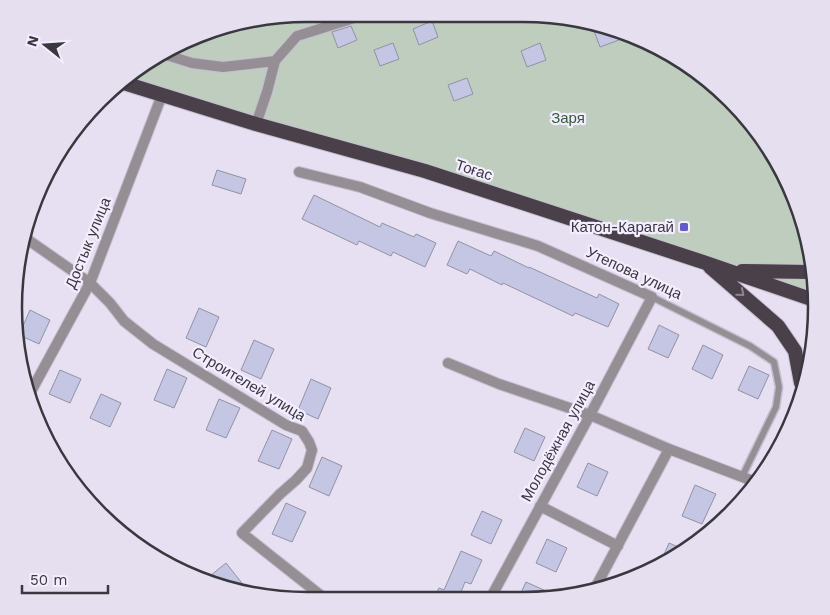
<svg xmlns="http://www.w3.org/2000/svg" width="830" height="615" viewBox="0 0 830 615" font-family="'Work Sans',sans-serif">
	<rect width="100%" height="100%" fill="#e7e0f2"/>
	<!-- green -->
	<path fill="#bfcdbf" d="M307 14H541L598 24 685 63 756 129 806 232 811 300 256 124 131 77 160 53 231 24Z"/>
	<!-- building -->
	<path fill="#c4c6e3" stroke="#9192a3" d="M432 21 438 37 419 45 413 29Z
		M351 26 357 40 338 48 332 32Z
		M605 27 616 32 619 40 600 47 594 31Z
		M393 43 399 59 380 66 374 50Z
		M540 43 546 60 527 67 521 51Z
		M467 78 473 94 454 101 448 85Z
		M217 170 246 179 241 194 212 185Z
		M314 195 380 227 382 223 414 237 416 234 436 243 425 267 393 252 391 256 359 241 357 245 302 219Z
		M458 241 491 256 494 251 529 268V267L597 298 599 294 619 304 608 327 575 313 573 316 503 283 502 285 470 269 467 274 447 265Z
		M199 308 219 317 206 347 186 338Z
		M30 310 50 320 39 344 19 335Z
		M659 325 679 335 668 358 648 349Z
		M254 340 274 349 261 379 241 370Z
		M703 345 723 355 712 379 692 369Z
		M749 366 769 375 758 399 738 390Z
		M167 369 187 378 174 408 154 400Z
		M60 370 81 379 70 403 49 394Z
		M311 379 331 388 318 419 298 410Z
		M101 394 121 403 110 427 90 418Z
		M219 399 240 408 226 438 206 430Z
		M525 428 545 437 534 461 514 452Z
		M272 430 292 439 279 469 258 461Z
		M322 457 342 466 329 496 309 487Z
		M588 463 608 472 597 496 577 487Z
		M695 485 716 494 702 524 682 516Z
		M286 503 306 512 292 542 272 534Z
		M482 511 502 520 491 544 471 535Z
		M547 539 567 548 556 572 536 563Z
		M669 543 685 550 660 564Z
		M461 551 482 560 471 584 465 582 459 597 464 599 433 600 439 588 444 590Z
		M226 563 245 587 239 592 231 591 205 580Z
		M526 582 546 591 542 599H518Z"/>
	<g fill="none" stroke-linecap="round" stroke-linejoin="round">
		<!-- service casing -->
		<g stroke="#c4bece" stroke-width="9">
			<path id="service" d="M652 297 750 346 774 362 779 387 776 407 742 477"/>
		</g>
		<!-- minor casing -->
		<g stroke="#c4bece" stroke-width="12">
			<path id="minor" d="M160 53 192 63 223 67 275 61
				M256 124 267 92 275 61 297 36 367 14
				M299 172 360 187 430 213 538 246 652 297 590 415 490 599
				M24 237 90 283 110 303 124 321 153 344 286 425 302 431 309 442 312 450 307 468 296 480 280 494 242 533 324 598 329 600
				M448 363 499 384 590 415 669 449 753 481
				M28 397 90 283 162 95
				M540 506 618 546
				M594 590 669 449"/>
		</g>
		<!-- trunk casing -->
		<g stroke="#c4bece" stroke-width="16">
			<path id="trunk" d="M124 83 256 124 425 171 703 262 811 299
				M710 267 778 326 795 351 801 383
				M742 271 809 272"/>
		</g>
		<!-- service -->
		<use href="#service" stroke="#958f95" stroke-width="6"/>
		<!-- minor -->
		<use href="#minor" stroke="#958f95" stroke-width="10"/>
		<!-- trunk -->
		<use href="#trunk" stroke="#49404a" stroke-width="14"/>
	</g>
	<!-- one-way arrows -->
	<defs><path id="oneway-chevron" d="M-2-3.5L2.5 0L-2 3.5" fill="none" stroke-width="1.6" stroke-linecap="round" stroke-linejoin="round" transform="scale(1.25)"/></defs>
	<use stroke="#8d8592" href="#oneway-chevron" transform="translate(741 293) rotate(40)"/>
	<!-- markers -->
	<rect fill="#6459d2" stroke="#f4edff" stroke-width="2" x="679" y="222" width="10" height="10" rx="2.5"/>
	<g text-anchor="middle" stroke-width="4.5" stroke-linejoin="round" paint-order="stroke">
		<!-- park labels -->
		<g font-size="15" fill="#335a38" stroke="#f4edff">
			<text x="568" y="123">Заря</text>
		</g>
		<!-- street labels -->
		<g font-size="15" fill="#3a383f" stroke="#f4edff">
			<text transform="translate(474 170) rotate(18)" y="5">Тоғас</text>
			<text transform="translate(88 243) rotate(-68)" y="5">Достык улица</text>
			<text transform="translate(634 273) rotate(25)" y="5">Утепова улица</text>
			<text transform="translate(249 384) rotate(31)" y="5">Строителей улица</text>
			<text transform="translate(558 441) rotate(-61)" y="5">Молодёжная улица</text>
		</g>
		<!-- poi labels -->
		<g font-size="15" fill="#3a383f" stroke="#f4edff" text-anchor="end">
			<text x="674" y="232">Катон-Карагай</text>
		</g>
	</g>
	<!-- crop -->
	<path d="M0 0H830V615H0ZM307 22H523A285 285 0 0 1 808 307V307A285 285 0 0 1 523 592H307A285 285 0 0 1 22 307V307A285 285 0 0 1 307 22Z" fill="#e5dff0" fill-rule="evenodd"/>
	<path fill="none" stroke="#3a383f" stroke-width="2.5" d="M307 22H523A285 285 0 0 1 808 307V307A285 285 0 0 1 523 592H307A285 285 0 0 1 22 307V307A285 285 0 0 1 307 22Z"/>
	<!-- north arrow -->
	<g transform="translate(45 45) rotate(287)" stroke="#f4edff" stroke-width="4" paint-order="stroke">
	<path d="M0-4L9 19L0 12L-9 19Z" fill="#3a383f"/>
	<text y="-8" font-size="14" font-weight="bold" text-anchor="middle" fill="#3a383f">N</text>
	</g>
	<!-- scale -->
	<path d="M22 585v8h86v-8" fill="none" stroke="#3a383f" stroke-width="2.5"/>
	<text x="30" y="585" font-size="15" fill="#3a383f" stroke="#f4edff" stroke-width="4" paint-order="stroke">50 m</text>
</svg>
